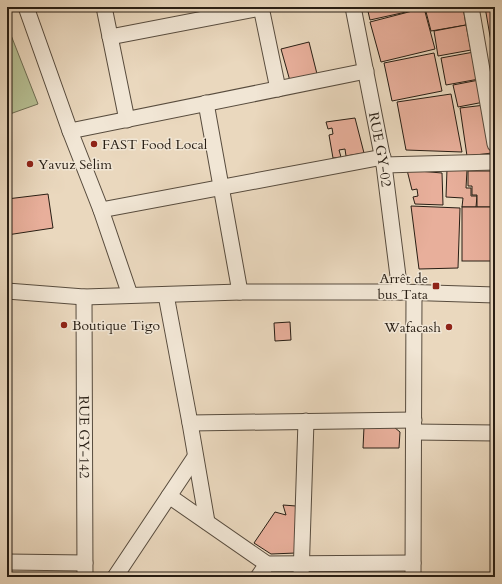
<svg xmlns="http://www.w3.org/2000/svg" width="502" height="584" font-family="Cardo,serif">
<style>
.green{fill:#b6bf93;stroke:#6f6e54}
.building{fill:#e8af9b;stroke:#281e14}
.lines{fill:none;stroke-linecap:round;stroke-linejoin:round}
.minor-casing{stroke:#584c3e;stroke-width:17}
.minor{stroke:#f1e6d5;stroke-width:15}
.poi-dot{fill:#8f2418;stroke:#f1e6d5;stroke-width:1.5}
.labels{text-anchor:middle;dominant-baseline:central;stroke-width:3;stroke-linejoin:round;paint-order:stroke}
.poi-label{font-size:14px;fill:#281e14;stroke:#f1e6d5;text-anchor:start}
.street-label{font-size:14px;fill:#281e14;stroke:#f1e6d5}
</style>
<rect width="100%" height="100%" fill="#ead8be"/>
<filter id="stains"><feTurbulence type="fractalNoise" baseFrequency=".005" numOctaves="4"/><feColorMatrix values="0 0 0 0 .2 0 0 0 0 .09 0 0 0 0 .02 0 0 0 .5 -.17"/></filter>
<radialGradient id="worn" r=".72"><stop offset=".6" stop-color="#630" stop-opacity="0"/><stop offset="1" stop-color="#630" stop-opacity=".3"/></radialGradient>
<polygon class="green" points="7,25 38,104 7,115"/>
<g class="building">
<polygon points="367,7 424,7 424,8 370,20"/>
<polygon points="429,7 463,7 466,25 431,31 425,8"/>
<polygon points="485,7 495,7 495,36 490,36"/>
<polygon points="424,8 435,49 381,62 370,22"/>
<polygon points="466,25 471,50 438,56 434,31"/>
<polygon points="490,36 495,36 495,62"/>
<polygon points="309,42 317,74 290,81 281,49"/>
<polygon points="474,52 479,79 446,85 441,58"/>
<polygon points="434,53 442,91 392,101 384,63"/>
<polygon points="479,80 484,102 458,107 453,85"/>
<polygon points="451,94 462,152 406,150 397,102"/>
<polygon points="485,105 492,153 467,156 460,108"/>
<polygon points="355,118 364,153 346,156 345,149 339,150 341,157 333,158 329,135 333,134 332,128 328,129 326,122"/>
<polygon points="447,169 467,170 466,188 471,188 471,196 477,196 476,207 462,207 463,198 446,197"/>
<polygon points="407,170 442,173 443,205 415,204 413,197 418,196 417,189 412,190"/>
<polygon points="468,171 495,171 495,207 477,207 477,195 472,195 472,186 468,186"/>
<polygon points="48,194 53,228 7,235 7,199"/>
<polygon points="411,206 460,208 458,268 419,269"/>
<rect x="462" y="207" width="33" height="54"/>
<polygon points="290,322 291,340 275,341 274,323"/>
<polygon points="364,427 394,427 400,432 399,448 363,448"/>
<polygon points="283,505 296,506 296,553 271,554 254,543 275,512 286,515"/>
<polygon points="271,573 293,574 293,577 268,577"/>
</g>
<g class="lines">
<defs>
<g id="minor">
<polyline points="26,7 70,131 101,210 130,295"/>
<polyline points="104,7 127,120"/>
<polyline points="261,7 278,89"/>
<path id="s1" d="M 353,7 L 384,165 L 400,292"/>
<polyline points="471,7 495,144"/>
<polyline points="110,37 261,8"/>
<polyline points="206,103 240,292"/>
<polyline points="70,131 366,71"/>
<polyline points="384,165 495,162"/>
<polyline points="101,210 383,157"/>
<polyline points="7,291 84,297 240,292 400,292 495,295"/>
<polyline points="166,295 190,423 207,522"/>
<path id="s2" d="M 84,297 L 85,577"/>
<polyline points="190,423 414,420"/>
<polyline points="414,432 495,433"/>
<polyline points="169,496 267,564 413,563"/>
<polyline points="7,562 85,563"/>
<polyline points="115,577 195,457"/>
<polyline points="258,577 267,564"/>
<polyline points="301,577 306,421"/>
<polyline points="413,577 414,293"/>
</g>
</defs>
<use href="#minor" class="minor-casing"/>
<use href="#minor" class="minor"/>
</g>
<g class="poi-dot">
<circle cx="94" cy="144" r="4"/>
<circle cx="30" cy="164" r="4"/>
<rect x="432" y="282" width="8" height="8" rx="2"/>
<circle cx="64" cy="325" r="4"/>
<circle cx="449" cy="327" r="4"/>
</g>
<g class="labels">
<g class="poi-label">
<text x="102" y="144">FAST Food Local</text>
<text x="38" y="164">Yavuz Selim</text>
<text x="428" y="278" text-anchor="end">Arrêt de<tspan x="428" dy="16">bus Tata</tspan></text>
<text x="72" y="325">Boutique Tigo</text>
<text x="441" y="327" text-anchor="end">Wafacash</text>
</g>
<g class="street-label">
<text stroke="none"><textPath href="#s1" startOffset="145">RUE GY-02</textPath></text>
<text stroke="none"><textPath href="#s2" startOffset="140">RUE GY-142</textPath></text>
</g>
</g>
<rect width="502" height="584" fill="none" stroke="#ead8be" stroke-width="24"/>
<rect x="8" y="8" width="486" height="568" fill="none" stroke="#281e14" stroke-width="2"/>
<rect x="12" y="12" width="478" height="560" fill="none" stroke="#281e14"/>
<rect width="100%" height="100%" filter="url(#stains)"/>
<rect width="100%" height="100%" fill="url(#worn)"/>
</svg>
